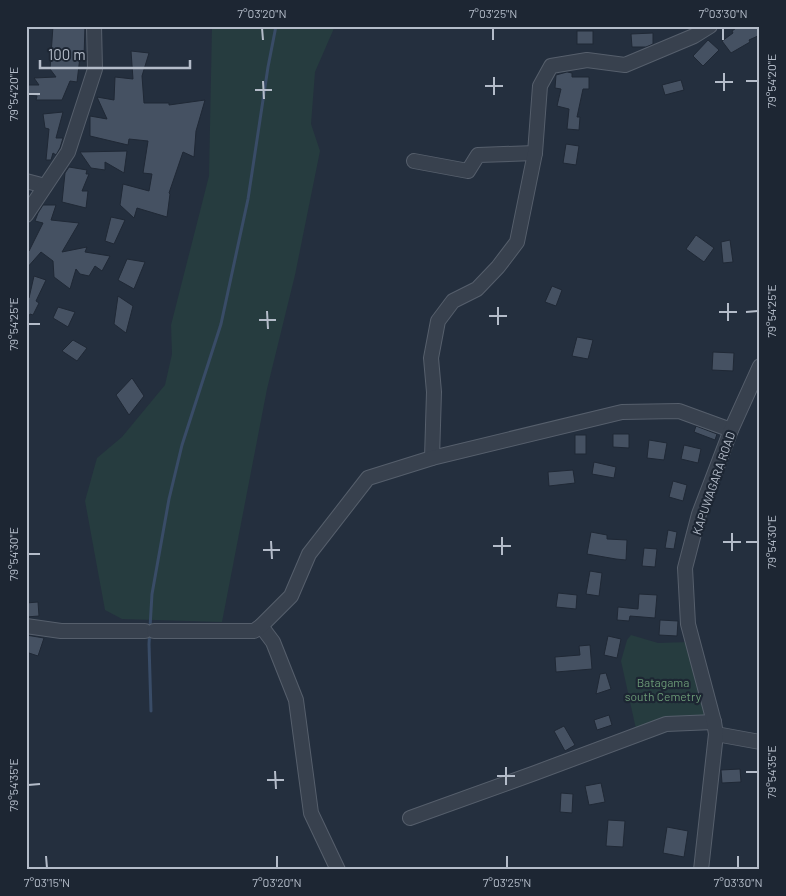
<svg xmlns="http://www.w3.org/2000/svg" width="786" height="896" font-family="Barlow,sans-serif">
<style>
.green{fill:#263c3f}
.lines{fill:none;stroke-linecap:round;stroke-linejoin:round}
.stream{stroke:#394c67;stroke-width:3}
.building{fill:#455162;stroke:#1f2835}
.minor-casing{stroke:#565f6c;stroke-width:16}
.minor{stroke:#38414e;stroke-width:14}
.ticks{fill:none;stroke:#b4bcc9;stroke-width:2}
.labels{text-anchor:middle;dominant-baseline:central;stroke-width:4.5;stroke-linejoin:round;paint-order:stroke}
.street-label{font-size:12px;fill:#b4bcc9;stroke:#1d2633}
.park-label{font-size:12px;fill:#6b9a76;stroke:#1d2633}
.neatline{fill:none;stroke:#b4bcc9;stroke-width:2}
.ticks-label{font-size:12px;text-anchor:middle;fill:#b4bcc9}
</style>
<rect width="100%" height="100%" fill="#242f3e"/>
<g class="green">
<polygon points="212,26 335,26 315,72 311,124 320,151 295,275 267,389 222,622 122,619 105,610 85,501 97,458 122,437 165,385 172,354 171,325 209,176"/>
<polygon points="631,635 658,643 689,642 707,721 636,729 621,661 627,640"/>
</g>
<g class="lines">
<polyline class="stream" points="151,711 149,644 152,594 169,499 182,445 221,324 248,199 268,67 276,26"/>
</g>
<g class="building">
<polygon points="53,26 85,26 84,57 80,57 77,82 70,81 62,100 36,100 37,96 26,95 26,85 39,85 34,78 56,77 50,69"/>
<polygon points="739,26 760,26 760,35 749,40 750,42 731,53 722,41 733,33 732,31"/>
<rect x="577" y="31" width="16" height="13"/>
<polygon points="653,33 653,44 646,47 632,47 631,34"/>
<polygon points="708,40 719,50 703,66 693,56"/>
<polygon points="131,51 149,53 142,76 144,103 169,103 169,105 205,100 196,131 194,157 183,152 169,193 170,194 167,217 137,208 134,218 120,205 123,184 149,191 152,174 143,173 148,141 129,139 128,145 90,136 90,116 107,119 97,97 114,100 115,77 133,79"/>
<polygon points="567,72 572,73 572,77 589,77 589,89 583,89 577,117 580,117 579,130 567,129 569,109 557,106 561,89 555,88 556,75"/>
<polygon points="681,80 684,90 665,95 662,85"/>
<polygon points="63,112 56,138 63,138 60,148 56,155 53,153 51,160 46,160 49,129 45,128 43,114"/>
<polygon points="566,144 579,146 576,165 563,163"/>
<polygon points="127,151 124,173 105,162 105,170 91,168 80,152"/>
<polygon points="69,167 87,170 86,174 89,174 82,191 88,191 86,208 62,202 65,173"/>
<polygon points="43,205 56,205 51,220 79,223 62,252 87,247 85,252 110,256 102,271 95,266 89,276 80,274 76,269 70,289 54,277 53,261 41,252 26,269 26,250 29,251 43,223 35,221 38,213"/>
<polygon points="111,217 125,220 114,244 105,241"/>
<polygon points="696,235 714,248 704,262 686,249"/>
<polygon points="730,240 733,262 723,263 721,242"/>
<polygon points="127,259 145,262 134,289 118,280"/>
<polygon points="34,276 46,280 36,301 39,303 33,315 30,314 28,318 26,317 26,296 29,298"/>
<polygon points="552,286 562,290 556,306 545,302"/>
<polygon points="118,296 133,306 126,333 114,324"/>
<polygon points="58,307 75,312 68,327 53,318"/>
<polygon points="577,337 593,340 588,359 572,356"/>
<polygon points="73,340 87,348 77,361 62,351"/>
<polygon points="713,352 734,353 733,371 712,370"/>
<polygon points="132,378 144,396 129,415 116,395"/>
<polygon points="696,426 717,434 715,440 694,432"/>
<polygon points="613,434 629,434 629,448 613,447"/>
<rect x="575" y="435" width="11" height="19"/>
<polygon points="649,440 667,443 664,460 647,458"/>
<polygon points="684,445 701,449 698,463 681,459"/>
<polygon points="594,462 616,467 614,478 592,474"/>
<polygon points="573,470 575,483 549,486 548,472"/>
<polygon points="673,481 687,485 683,501 669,497"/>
<polygon points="668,530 677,532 674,549 665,548"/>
<polygon points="591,532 607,535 607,539 627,540 626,560 616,559 587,554"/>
<polygon points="644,548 657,549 655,567 642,566"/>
<polygon points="590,571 602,573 599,596 586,594"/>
<polygon points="558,593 577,595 576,609 556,607"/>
<polygon points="639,594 657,595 655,618 630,616 629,621 617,620 618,607 638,609"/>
<polygon points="38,602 39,616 26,617 26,603"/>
<polygon points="660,620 678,621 677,636 659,635"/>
<polygon points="26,635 44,638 38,656 26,652"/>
<polygon points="608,636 621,639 617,658 604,655"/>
<polygon points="590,645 592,669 556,672 555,657 580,655 579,646"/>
<polygon points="606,673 611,689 596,694 600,674"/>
<polygon points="609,715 612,725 597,730 594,720"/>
<polygon points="564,726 575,745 565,751 554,731"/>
<polygon points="740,769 741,782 722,783 721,770"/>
<polygon points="601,783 605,802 589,805 585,786"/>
<polygon points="561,793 573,794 572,813 560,812"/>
<polygon points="608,820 625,821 623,847 606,846"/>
<polygon points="667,827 688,831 684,857 663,853"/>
</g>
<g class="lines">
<defs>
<g id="minor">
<polyline points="414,161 468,171 478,155 535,153"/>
<polyline points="26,181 45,186"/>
<polyline points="26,215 68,152 95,69 94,26"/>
<polyline points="432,458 434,392 431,358 438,321 453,301 477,289 498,267 517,242 535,153 540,86 551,66 587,60 625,65 694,36 710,26"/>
<polyline points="26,626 61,631 145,631"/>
<polyline points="261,626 273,642 296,700 311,813 338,870"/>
<polyline points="154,631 254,631 261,626 291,596 309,554 368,478 432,458 622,412 679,411 731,430"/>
<polyline points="716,734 760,742"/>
<polyline points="410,818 535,773 666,724 714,722"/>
<polyline points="701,870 716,734 714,722 688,624 685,568 699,514 731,430 760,366"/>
</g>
</defs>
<use href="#minor" class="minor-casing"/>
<use href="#minor" class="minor"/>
</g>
<path class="ticks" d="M 262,28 L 263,40M 493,28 L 493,40M 723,28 L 723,40M 724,73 L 724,91M 494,77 L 494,95M 263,81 L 264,99M 746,81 L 758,81M 715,82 L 733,82M 485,86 L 503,86M 255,90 L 272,90M 28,94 L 40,94M 728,303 L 728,321M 498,307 L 498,325M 267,311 L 268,329M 719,312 L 737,312M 746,312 L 758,311M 489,316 L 507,316M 259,320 L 276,320M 28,324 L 40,324M 732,533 L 732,551M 502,537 L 502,555M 271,541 L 272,559M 723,542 L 741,542M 746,542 L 758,542M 493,546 L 511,546M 263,550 L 280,550M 28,554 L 40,554M 506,767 L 506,785M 275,771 L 276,789M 746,772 L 758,772M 497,776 L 515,776M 267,780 L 284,780M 28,785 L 40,784M 46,856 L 47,868M 277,856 L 277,868M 507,856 L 507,868M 738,856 L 738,868"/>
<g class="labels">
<g class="street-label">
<text transform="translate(713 483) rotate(-71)">KAPUWAGARA ROAD</text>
</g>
<g class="park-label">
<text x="663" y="682">Batagama<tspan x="663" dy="14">south Cemetry</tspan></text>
</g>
</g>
<rect width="786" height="896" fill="none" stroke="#1d2633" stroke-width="55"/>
<path d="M40 60v8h150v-8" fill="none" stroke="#b4bcc9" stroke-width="2.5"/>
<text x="48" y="60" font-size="15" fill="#b4bcc9" stroke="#1d2633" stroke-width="4" paint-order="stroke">100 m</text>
<rect x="28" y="28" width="730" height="840" class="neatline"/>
<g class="ticks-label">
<text x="262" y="18">7°03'20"N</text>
<text x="493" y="18">7°03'25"N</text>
<text x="723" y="18">7°03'30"N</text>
<text transform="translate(772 81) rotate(-90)" y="4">79°54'20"E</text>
<text transform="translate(14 94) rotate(-90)" y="4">79°54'20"E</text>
<text transform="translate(772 311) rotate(-90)" y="4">79°54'25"E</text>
<text transform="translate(14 324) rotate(-90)" y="4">79°54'25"E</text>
<text transform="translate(772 542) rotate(-90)" y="4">79°54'30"E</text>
<text transform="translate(14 554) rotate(-90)" y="4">79°54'30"E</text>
<text transform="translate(772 772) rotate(-90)" y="4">79°54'35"E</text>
<text transform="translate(14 785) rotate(-90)" y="4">79°54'35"E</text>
<text x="47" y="887">7°03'15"N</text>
<text x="277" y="887">7°03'20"N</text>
<text x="507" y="887">7°03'25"N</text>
<text x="738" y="887">7°03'30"N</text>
</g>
</svg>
